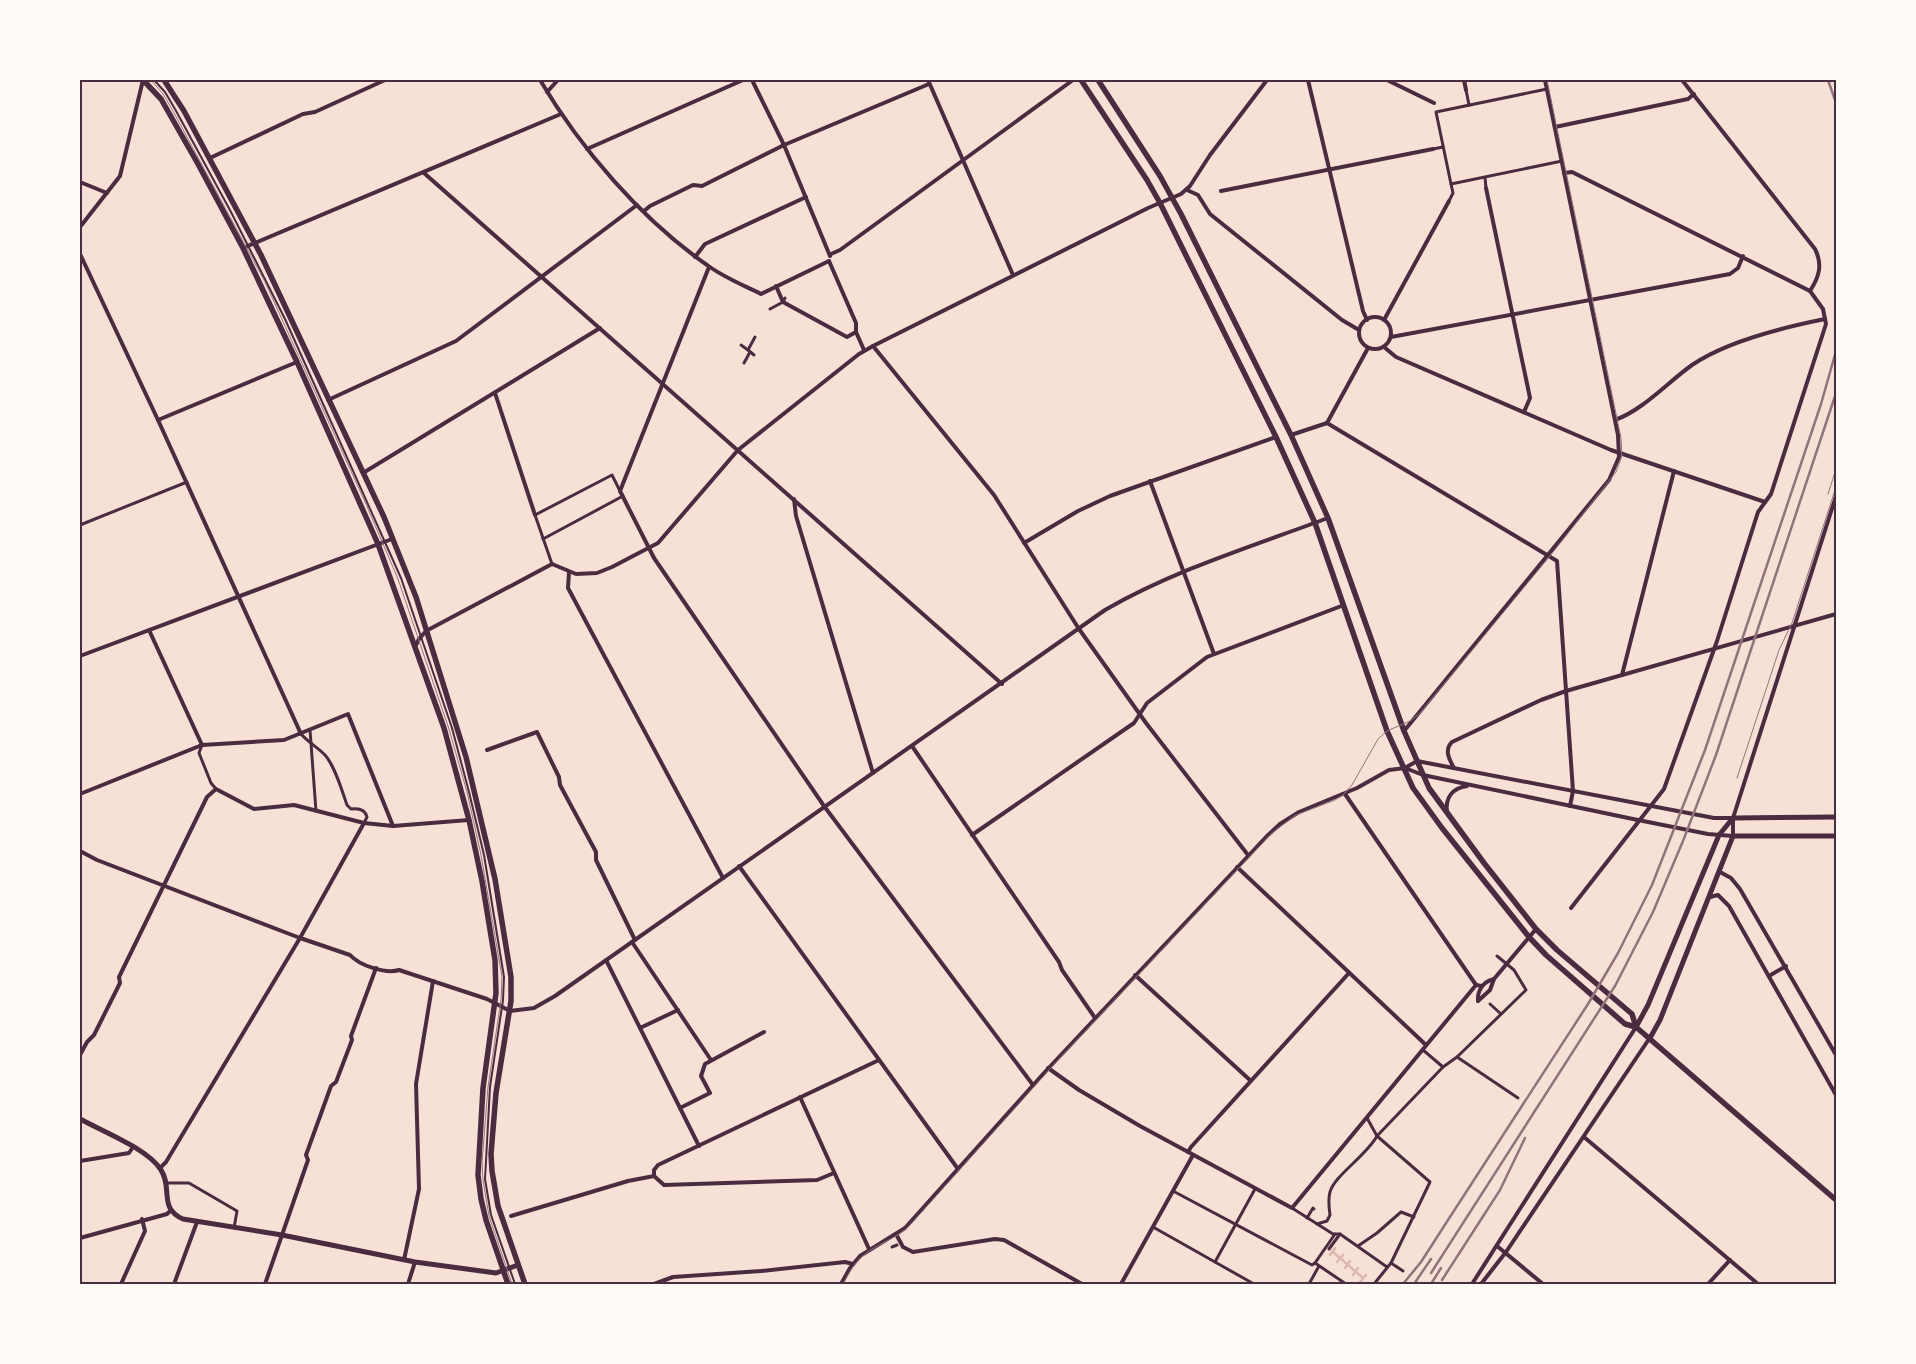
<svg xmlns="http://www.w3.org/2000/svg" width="1916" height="1364" font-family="'Exo 2',sans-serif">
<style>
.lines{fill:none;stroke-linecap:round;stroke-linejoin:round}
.stream{stroke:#dcb8b0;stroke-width:2.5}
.service{stroke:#4a2c40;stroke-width:2}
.pedestrian{stroke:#4a2c40;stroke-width:3}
.minor{stroke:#4a2c40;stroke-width:4}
.tertiary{stroke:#4a2c40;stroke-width:5}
.secondary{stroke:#4a2c40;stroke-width:5.5}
.tram{stroke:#8f747c;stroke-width:1}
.rail{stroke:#8f747c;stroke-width:2.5}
.neatline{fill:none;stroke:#4a2c40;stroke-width:2}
</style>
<rect width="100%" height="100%" fill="#f7e1d7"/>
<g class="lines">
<g class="stream">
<polyline points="1332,1251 1363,1278"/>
<polyline points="1330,1255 1335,1248"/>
<polyline points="1337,1262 1343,1255"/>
<polyline points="1345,1268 1350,1261"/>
<polyline points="1353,1275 1358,1268"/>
<polyline points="1360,1282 1366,1275"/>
</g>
<polyline class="service" points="154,80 165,92 175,109 231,212 285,319 401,578 452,728 469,792 484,855 504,977 503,1000 490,1087 485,1179 491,1215 515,1284"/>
<g class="pedestrian">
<polyline points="1547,89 1436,112 1451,184 1562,161"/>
<polyline points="1466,90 1469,105"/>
<polyline points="1433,149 1443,147"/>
<polyline points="1485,178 1486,188"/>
<polyline points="1449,201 1453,193 1451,184"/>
<polyline points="770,309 783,302 785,298"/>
<polyline points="741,345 748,350"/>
<polyline points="754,355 748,350 755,337"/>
<polyline points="744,363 750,352"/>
<polyline points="80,525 187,482"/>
<polyline points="543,539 623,496"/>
<polyline points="552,564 535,515 612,475 620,491"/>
<polyline points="310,730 316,811"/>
<path d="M 301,734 C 308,742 317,747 325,755 C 335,766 342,791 347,805 L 351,809 C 358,808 365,809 367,817 L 364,823"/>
<polyline points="202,745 199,753 211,783 216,789"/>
<polyline points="1490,1004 1501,1014"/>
<polyline points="1423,1050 1443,1067"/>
<polyline points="1457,1057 1518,1098"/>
<polyline points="1367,1118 1377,1136 1430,1182 1391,1263"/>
<polyline points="166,1183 189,1183 237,1211 234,1228"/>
<polyline points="1173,1191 1312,1265 1315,1263 1346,1284"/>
<polyline points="1292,1208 1333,1234 1340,1234 1387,1267"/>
<polyline points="1307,1218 1313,1208 1314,1209"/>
<path d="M 1317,1224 L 1327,1221 L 1330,1215 C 1329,1208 1328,1199 1330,1192 C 1334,1176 1367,1155 1377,1136 L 1443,1067 L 1457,1057 L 1526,990 L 1514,970 L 1497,956"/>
<polyline points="1153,1227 1215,1262 1255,1189"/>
<polyline points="1358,1246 1377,1233 1401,1212 1414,1217"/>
<polyline points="892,1247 897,1245"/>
<polyline points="1329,1249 1340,1234"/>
<polyline points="1215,1262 1254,1284"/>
<polyline points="1315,1263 1335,1234"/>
<polyline points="1309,1284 1319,1266"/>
<polyline points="1374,1284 1391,1263 1403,1271"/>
</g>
<g class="minor">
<path d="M 540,80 C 581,149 641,219 707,265 C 723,277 743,285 761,294 L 829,261"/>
<polyline points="752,80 784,145 830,256"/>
<polyline points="928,80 1013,275"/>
<polyline points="1308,80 1363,311 1367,320"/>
<polyline points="1387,80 1434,103"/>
<polyline points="1464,80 1466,90"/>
<path d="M 1682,80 L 1815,249 C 1823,265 1819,277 1810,291"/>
<polyline points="547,92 558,80"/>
<polyline points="1555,127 1688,99 1694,94"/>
<polyline points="587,149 743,80"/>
<polyline points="210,158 303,114 315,112 385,80"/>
<polyline points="424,173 1002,684"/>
<polyline points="1564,173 1572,172 1810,291 1823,309 1826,324 1771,494 1758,512 1717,641 1664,789 1571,908"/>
<polyline points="80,182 107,193"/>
<polyline points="1486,188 1530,398 1524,412"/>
<polyline points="1187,190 1198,195 1210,214 1342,320 1359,330"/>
<polyline points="1221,191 1433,149"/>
<polyline points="644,211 650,206 693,185 702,186 784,145 929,84"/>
<polyline points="80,227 120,176 143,80"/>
<polyline points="243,248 561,114"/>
<polyline points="80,254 158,420 301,734"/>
<polyline points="831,254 840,250 1073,80"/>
<polyline points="695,257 705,244 806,197"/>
<polyline points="829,261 856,323 856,332 864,350"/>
<polyline points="709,267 620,491 654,558 824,806 1033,1085"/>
<polyline points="776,286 783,302 847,337 856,332"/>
<circle cx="1375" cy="333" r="16"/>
<polyline points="1384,320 1449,201"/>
<polyline points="1391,337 1730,274 1738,268 1743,256"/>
<polyline points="873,346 994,495 1079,629 1146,723 1248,855"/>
<polyline points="1384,347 1396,357 1611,450 1765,502"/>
<polyline points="495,393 535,515"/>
<polyline points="328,400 456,341 637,205"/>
<polyline points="158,420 297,362"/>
<path d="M 1615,420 C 1643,410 1668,382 1692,365 C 1727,341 1785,327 1825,319"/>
<polyline points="1327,423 1557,561 1573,791 1570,806"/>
<polyline points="1291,435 1327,423 1368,348"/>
<polyline points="363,473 600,328"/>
<polyline points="1150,481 1214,654"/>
<polyline points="794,499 796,516 873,773"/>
<polyline points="1024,543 1078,511 1110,496 1276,437"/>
<polyline points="569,572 568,588 723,878"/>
<polyline points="149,630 202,745"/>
<polyline points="415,647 419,639 426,631 552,564 576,574 597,573 612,567 658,543 738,450 859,354 873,346 1148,208 1181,194 1190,186 1210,155 1267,80"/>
<polyline points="80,656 392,539"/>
<polyline points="1622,675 1674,471"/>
<polyline points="1404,731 1609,480 1619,457 1618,435 1545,80"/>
<polyline points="912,746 1059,962 1062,970 1095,1018"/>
<polyline points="487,750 537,732 559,777 560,785 596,852 596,860 635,940"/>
<polyline points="1405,768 1423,775 1633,819 1708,834 1733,836 1733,818 1836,496"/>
<path d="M 1454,768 C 1449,759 1444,750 1452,742 L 1541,700 L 1566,691 L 1836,614"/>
<polyline points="80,794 202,745 284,740 348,714 393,826 364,823 294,805 254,809 216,789 207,797 119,977 120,983 94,1035 87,1042 80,1055"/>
<polyline points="1345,794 1476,985"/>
<path d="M 1447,812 C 1445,797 1453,788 1467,786"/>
<polyline points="393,826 469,820"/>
<polyline points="972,835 1134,723 1147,703 1207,657 1344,605"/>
<path d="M 80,851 L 97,860 L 300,938 L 350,955 C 360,966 386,974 399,970 L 487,999 L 510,1011 L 534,1008 L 555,996 L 1105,610 C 1174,570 1253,546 1328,518"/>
<polyline points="739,866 958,1169"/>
<polyline points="1237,867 1426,1045"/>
<polyline points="1720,872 1731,878 1740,889 1836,1055"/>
<polyline points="1710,897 1718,895 1729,906 1836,1095"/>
<polyline points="632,942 711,1060"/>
<polyline points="606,960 699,1146"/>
<polyline points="1135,975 1251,1081"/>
<polyline points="1769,976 1786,966"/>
<polyline points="1478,1001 1490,990 1494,979 1536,929"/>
<path d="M 1478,1001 C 1477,990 1484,981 1494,979"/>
<polyline points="640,1028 678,1010"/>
<polyline points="1048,1068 1079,1090 1140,1126 1292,1208 1476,985 1482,986"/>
<polyline points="800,1097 869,1249"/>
<polyline points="680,1108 710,1093 701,1076 705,1064 764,1032"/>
<polyline points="1584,1137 1758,1284"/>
<polyline points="1188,1152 1191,1147 1349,973"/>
<polyline points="80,1161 129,1153 133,1147"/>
<polyline points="160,1168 166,1162 300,938 364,823"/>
<polyline points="654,1176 654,1170 658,1165 879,1060"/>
<polyline points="654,1176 664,1185 817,1180 834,1173"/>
<polyline points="511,1216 628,1181 654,1176"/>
<polyline points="896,1234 903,1247 913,1252 995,1239 1004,1240 1082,1284"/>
<polyline points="80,1238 167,1214 171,1210"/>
<polyline points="1497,1246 1543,1284"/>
<polyline points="404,1260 419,1189 416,1084 433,981"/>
<polyline points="121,1284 145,1231 142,1219"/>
<polyline points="174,1284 197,1222"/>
<polyline points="265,1284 308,1160 306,1155 331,1086 336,1082 352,1040 351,1036 376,968"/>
<polyline points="408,1284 415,1262"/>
<polyline points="654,1284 673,1277 761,1271 845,1262 853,1264"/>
<polyline points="841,1284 850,1268 860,1256 905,1228 1044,1073 1267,836 1280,824 1299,812 1357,788 1389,770 1405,768 1417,761 1714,818 1733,818"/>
<polyline points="1121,1284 1193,1155"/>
<polyline points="1472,1284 1636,1027"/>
<polyline points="1481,1284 1506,1252 1649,1039"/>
<polyline points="1708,1284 1730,1260"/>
</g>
<g class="tertiary">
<polyline points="1636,1027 1648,1005 1719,835 1733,818 1836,817"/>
<polyline points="1650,1038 1660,1020 1733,836 1836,836"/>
<path d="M 80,1119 C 102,1131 148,1149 161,1170 C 173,1188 158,1208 183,1219 L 282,1235 L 415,1262 L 496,1273 L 518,1265"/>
</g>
<g class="secondary">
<polyline points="143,80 161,99 198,164 243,248 297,362 378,544 444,728 469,820 482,881 495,960 496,993 483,1088 478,1175 481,1199 486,1220 508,1284"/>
<polyline points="164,80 184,111 261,255 384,517 416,597 466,757 495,879 511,977 511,1001 496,1093 491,1154 492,1171 498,1206 525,1284"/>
<polyline points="1081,80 1147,180 1160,203 1276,437 1315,523 1387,731 1413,788 1442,828 1529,937 1546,955 1625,1024 1636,1027"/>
<polyline points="1098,80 1160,176 1181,214 1291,435 1328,518 1404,731 1429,788 1484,863 1536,929 1557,950 1632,1014 1636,1027 1836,1200"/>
</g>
<g class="tram">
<polyline points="151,80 163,94 173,111 265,282 366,504 398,579 449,729 467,792 481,855 502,977 501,1000 488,1087 482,1163 483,1180 489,1216 512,1284"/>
<polyline points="1828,494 1836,469"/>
<polyline points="1737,778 1779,650 1792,623 1836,487"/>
<path d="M 843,1284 C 849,1273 854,1263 864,1255 C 878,1243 897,1239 910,1225 L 1059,1059 L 1272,833 L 1296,815 L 1335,800 L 1343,795 L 1352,785 L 1378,739 L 1387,731 L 1410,721 L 1420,713 L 1550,556 L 1616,472 L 1622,456 L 1621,438 L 1547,80"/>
</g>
<g class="rail">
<polyline points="1828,80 1836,103"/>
<polyline points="1431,1273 1615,986 1653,912 1683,841 1716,755 1836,393"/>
<polyline points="1442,1280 1500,1190 1525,1138"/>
<polyline points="1403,1284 1421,1262 1448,1220 1588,1004 1618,953 1652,885 1705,750 1821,404 1836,351"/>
<polyline points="1414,1284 1431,1259"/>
<polyline points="1431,1284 1441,1268"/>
</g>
</g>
<rect width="1916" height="1364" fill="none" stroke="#fffaf5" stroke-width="162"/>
<rect x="81" y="81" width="1754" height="1202" class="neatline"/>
</svg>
